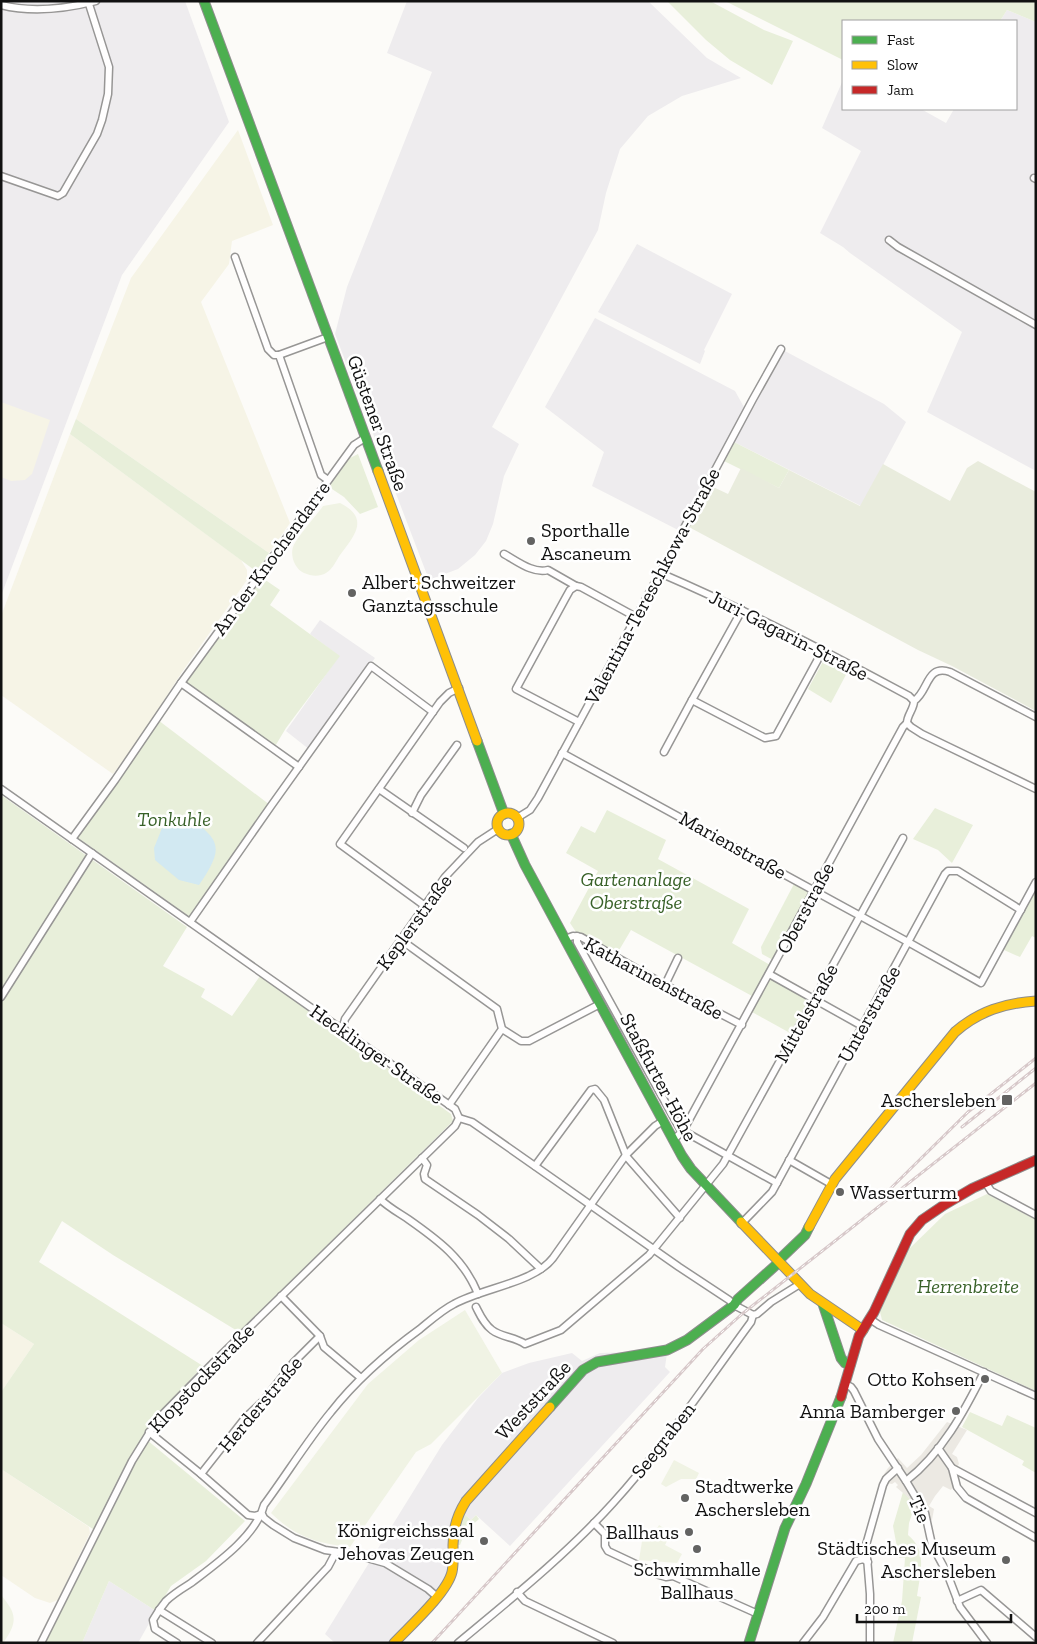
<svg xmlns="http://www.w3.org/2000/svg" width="1037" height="1644" font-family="'Zilla Slab',serif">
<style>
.industrial{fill:#eeecee}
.farmland{fill:#f6f4e6}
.green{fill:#e8efda}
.cemetery{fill:#e9ecdd}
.pitch{fill:#f0f3e4}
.plaza{fill:#ece9e3}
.water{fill:#d2e9f2}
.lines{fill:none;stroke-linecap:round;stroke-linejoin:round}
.street-casing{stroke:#979695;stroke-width:9}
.fast-casing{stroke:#8d8d8c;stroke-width:11}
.slow-casing{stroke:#8d8d8c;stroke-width:11}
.jam-casing{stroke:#8d8d8c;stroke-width:11}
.street{stroke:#fffefe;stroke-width:6}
.fast{stroke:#4caf50;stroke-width:9}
.slow{stroke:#ffc107;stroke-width:9}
.jam{stroke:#c62828;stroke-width:9}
.rail-casing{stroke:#d7c8c9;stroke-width:3}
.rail{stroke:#fff;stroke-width:1;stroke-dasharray:4;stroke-linecap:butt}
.poi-dot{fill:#636362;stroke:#fff;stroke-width:2}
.labels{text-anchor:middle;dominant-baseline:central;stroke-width:5;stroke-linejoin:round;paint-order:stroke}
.street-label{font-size:20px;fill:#111;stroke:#fff}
.poi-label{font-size:20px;fill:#111;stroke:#fff;text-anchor:end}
.park-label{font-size:20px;font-style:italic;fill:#386128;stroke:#fff}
</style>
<rect width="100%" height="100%" fill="#fcfbf8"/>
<g class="industrial">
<polygon points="1,1 185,1 229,122 122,275 1,596"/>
<polygon points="407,1 648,1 707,58 741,78 682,96 648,116 620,149 606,193 598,230 492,427 519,444 504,476 493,524 486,541 475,555 458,569 429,580 335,334 347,287 432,72 387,53"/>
<polygon points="1007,10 1036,22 1036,471 927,412 962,332 850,253 843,247 820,233 861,151 822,128 843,80 843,109 921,109 946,123 954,109 1016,109 1016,21 1000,21"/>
<polygon points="637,244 732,294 704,350 705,351 700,364 598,312"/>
<polygon points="595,318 735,391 745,409 682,532 592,486 604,452 545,407"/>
<polygon points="783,350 884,404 906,422 861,506 734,442"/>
<polygon points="320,620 375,658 369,666 310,750 286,731 339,656 310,634"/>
<polygon points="668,1347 665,1367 670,1372 510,1546 476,1515 471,1520 463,1513 448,1576 434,1594 390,1643 335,1643 325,1634 442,1445 478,1398 502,1373 529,1363 572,1353 582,1361 600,1353 632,1352"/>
<polygon points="109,1581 156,1611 138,1643 82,1643"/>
</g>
<g class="farmland">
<polygon points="238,130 273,225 232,241 229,264 201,302 290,523 269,553 76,419 131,278"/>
<polygon points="1,402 50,420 32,474 25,480 11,481 1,477"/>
<polygon points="70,434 241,560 247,570 247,580 182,672 140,738 113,774 1,695 1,616"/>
<polygon points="1,1323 34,1344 1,1392"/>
<polygon points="1,1469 89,1527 90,1533 58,1600 50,1603 35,1598 1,1575"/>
</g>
<g class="green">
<polygon points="667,1 710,1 764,30 793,41 772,85 730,60 706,40"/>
<polygon points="725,1 1036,1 1036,22 1007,10 1000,21 843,21 843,60"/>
<polygon points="76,419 269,553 257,572 70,434"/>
<polygon points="734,442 789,470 779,488 724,461"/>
<polygon points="358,454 378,507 360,514 344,497 329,487 348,459"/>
<polygon points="261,577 280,590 270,605 340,656 286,728 274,748 183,683"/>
<polygon points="826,656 849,669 831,703 808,689"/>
<polygon points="158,720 270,805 190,917 77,837"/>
<polygon points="1,795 187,927 163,966 205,989 201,997 232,1016 260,976 451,1114 453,1121 239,1332 113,1255 62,1221 39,1262 203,1366 161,1411 144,1435 147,1440 245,1521 206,1561 171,1586 156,1611 109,1581 82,1643 45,1643 99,1533 1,1469 1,1392 34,1344 1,1323"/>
<polygon points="935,808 973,825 952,863 938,850 913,839"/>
<polygon points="607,810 666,840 658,859 749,909 732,943 770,965 752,996 631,930 618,952 576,932 570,923 598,871 566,853 581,826 595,833"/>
<polygon points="795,882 811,890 773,960 762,954 761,947"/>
<polygon points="1036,888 1036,938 1032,936 1020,957 1004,950"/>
<polygon points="770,979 810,998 790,1033 752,1012"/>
<polygon points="987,1194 1036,1220 1036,1391 882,1320 880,1312 908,1250 945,1214"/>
<polygon points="970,1412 1002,1426 1007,1415 1036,1428 1036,1473 1022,1465 1024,1461 962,1427"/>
<path d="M 903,1492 L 909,1498 L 914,1508 L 909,1523 L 908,1535 C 928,1551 920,1574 917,1596 L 921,1597 L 912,1643 L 893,1643 L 902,1601 L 905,1558 L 899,1558 L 893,1526 Z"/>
<polygon points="463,1513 471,1520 476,1515 479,1519 460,1536 462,1540 460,1545 457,1545 458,1527"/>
</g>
<polygon class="cemetery" points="978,461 1036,492 1036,711 952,666 918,650 687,526 709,485 728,494 741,468 779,488 789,470 860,506 883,464 950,501 967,468"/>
<g class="pitch">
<path d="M 340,503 C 370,518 355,535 340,555 C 336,561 332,570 326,573 C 319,577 311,576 304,573 C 295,569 290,556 293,547 C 297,537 316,516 323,506 Z"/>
<path d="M 465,1310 L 502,1373 L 431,1444 L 416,1452 L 350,1547 C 316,1543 296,1537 271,1513 L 368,1384 L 419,1340 Z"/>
<polygon points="674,1460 699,1473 696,1479 681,1479 666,1487 661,1484"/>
<polygon points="659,1525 671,1533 665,1545 682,1554 677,1563 639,1560 643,1535 653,1536"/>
<path d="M 1,1595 C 17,1614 18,1622 3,1643 L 1,1643 Z"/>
</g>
<polygon class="plaza" points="947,1422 967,1430 952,1454 957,1457 959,1464 957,1467 963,1471 951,1490 943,1486 935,1496 929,1506 934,1509 932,1520 925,1524 917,1525 917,1522 920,1523 920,1519 917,1519 917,1515 909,1498 896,1487 898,1485 895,1482 892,1484 887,1483 882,1477 888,1468 898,1458 907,1468 921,1455"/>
<path class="water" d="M 186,815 C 222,841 224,848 199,885 L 179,880 L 155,860 L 154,848 L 164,823 L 169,818 Z"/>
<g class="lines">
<defs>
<g id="street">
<path d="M 1,5 C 33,13 65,9 96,1"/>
<polyline points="1,176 58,196 63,193 97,134 102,120 108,94 109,67 88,1"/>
<polyline points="1034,178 1036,179"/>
<polyline points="889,240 898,247 1036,325"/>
<polyline points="235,257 268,349 274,355 279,355 321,475 328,480"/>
<polyline points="279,355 328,337"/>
<path d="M 504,554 C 517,561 533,574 548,570 L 576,586"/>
<path d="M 660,573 C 746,610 828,652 909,696 L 914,701"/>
<polyline points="742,610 692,700 765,738 776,736 823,650"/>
<polyline points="181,683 299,767"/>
<polyline points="579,722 516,689 565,599 570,590 576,586 581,587 636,617"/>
<polyline points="907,723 911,727 922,734 1036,789"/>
<polyline points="664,752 692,700"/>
<polyline points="562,753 908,942 981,983 1036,882"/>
<polyline points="1,789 337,1026 343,1027 348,1034 455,1109 459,1118"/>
<polyline points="379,789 464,848"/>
<polyline points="412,813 421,795 457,745"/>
<polyline points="517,818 530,810 538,798 660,573 753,399 781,349"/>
<polyline points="72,839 115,780 181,683 354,445 365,438"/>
<polyline points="425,906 340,844 440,702 449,693 459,688"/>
<polyline points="190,922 271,806 371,666 433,712"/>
<polyline points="577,936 577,942 680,1129 777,1183"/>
<polyline points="565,939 573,936 581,937 665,985 742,1025"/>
<polyline points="401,940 497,1009 502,1029 449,1105"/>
<polyline points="769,974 862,1026"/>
<polyline points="665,985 678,958"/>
<polyline points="1,997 92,853"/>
<polyline points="343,1027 345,1019 445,877 478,842 498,829"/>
<polyline points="502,1029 521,1041 529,1041 600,1004"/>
<polyline points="459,1118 472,1122 679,1267 729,1300 734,1305 753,1315"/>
<path d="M 673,1140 L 683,1131 L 903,727 L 907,723 C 907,715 914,709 914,701 C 929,691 926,664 950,672 L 1036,717"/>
<polyline points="626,1156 680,1218"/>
<polyline points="422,1158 427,1165 424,1174 425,1179 478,1215 509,1239 541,1269"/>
<polyline points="789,1160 831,1184"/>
<polyline points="535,1166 591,1090 595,1089 604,1100 626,1155"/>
<polyline points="985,1182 991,1191 1036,1215"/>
<path d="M 380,1199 C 388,1207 399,1213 408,1219 C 438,1240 464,1259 478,1294"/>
<polyline points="741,1224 772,1192 945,874 948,871 958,871 1021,910"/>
<polyline points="281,1296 320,1336 324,1347 361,1378"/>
<path d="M 476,1307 C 480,1315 484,1324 492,1330 C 501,1337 515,1337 525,1344 L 561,1330 L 649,1255 L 723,1164 L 903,838"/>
<polyline points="753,1315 757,1314 771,1302 800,1284"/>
<polyline points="870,1319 879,1325 1036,1396"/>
<polyline points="845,1384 851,1387 854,1391 878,1439 906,1481 925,1513 932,1545 947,1573 960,1607 987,1643"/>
<polyline points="149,1432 201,1474 248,1515 255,1516 262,1514 264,1518 273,1525 294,1538 325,1550 353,1554 385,1563 428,1589 436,1596"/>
<polyline points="938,1448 952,1468 1036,1513"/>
<polyline points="952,1468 957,1487 966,1498 1036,1538"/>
<polyline points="201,1474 245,1418 264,1400 293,1363 320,1336"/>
<path d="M 906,1481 C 942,1453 964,1412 984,1372"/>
<polyline points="594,1523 605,1534 605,1546 608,1551 659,1575 666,1577 673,1576 758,1614"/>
<polyline points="517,1592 525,1601 613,1643"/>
<polyline points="957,1601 981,1590 1036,1637"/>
<polyline points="159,1610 212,1643"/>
<polyline points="41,1643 132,1461 158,1419 215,1361 455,1126 459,1118"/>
<path d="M 177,1643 L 155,1629 L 153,1620 C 157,1613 161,1607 166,1601 C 173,1594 183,1588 191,1583 C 216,1564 256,1536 264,1505 C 287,1474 307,1441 331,1412 C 357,1379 387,1353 420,1329 C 431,1320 442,1310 454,1304 C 482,1288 534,1283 553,1258 L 626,1155 L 655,1126 L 663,1121"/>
<polyline points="257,1643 328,1567 336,1552"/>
<path d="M 458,1643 C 511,1599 566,1555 613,1503 C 664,1447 706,1383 751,1322 L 753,1315"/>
<polyline points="803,1643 823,1617 856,1561 863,1559 868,1562"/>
<polyline points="870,1643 870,1594 866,1545 883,1485 886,1479 898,1468"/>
</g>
<g id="fast">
<polyline points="204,1 378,471"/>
<polyline points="477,741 504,814"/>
<polyline points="511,834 525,865 682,1156 691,1169 741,1222"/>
<polyline points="823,1304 841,1358 845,1363 850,1365"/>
<polyline points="550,1407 583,1370 597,1362 667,1350 687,1340 734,1305 738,1299 776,1265 781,1258 805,1235 809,1227"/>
<polyline points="749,1643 785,1528 806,1484 841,1397"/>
</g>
<g id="slow">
<polyline points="378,471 477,741"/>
<circle cx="508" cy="824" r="11"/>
<polyline points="741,1222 810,1294 863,1330"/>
<path d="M 809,1227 L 835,1179 L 955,1032 C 979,1011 1005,1003 1036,1001"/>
<path d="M 394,1643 C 410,1626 447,1593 452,1572 C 454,1563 453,1554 453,1545 C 453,1528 457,1515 466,1501 L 550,1407"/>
</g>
<polyline id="jam" points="841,1397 859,1336 874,1312 910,1234 922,1220 944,1205 973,1188 1036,1160"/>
</defs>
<use href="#street" class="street-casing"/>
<use href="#fast" class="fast-casing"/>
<use href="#slow" class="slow-casing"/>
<use href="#jam" class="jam-casing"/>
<use href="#street" class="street"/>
<use href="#fast" class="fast"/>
<use href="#slow" class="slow"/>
<use href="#jam" class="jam"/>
<defs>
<g id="rail">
<polyline points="962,1127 1036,1068"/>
<polyline points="886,1193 968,1112 1036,1058"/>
<polyline points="432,1643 703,1349 742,1314 1036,1083"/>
</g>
</defs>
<use href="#rail" class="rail-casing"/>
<use href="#rail" class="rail"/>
</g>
<g class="poi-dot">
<circle cx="531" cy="541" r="5"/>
<circle cx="352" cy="593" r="5"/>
<rect x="1001" y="1094" width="12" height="12" rx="2.5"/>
<circle cx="840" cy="1192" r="5"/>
<circle cx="985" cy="1379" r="5"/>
<circle cx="956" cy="1411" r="5"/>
<circle cx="685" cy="1498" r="5"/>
<circle cx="689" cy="1532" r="5"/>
<circle cx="484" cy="1541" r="5"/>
<circle cx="697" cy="1549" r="5"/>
<circle cx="1006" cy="1560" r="5"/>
</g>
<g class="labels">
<g class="street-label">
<text transform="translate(378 423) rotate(70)">Güstener Straße</text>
<text transform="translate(271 558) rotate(-54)">An der Knochendarre</text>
<text transform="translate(652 586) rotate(-62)">Valentina-Tereschkowa-Straße</text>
<text transform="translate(789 635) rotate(27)">Juri-Gagarin-Straße</text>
<text transform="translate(733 845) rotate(29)">Marienstraße</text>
<text transform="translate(805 908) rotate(-62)">Oberstraße</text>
<text transform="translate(414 922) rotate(-54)">Keplerstraße</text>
<text transform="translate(654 978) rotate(28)">Katharinenstraße</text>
<text transform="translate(806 1013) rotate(-61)">Mittelstraße</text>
<text transform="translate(869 1014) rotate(-61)">Unterstraße</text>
<text transform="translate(377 1054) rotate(35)">Hecklinger Straße</text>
<text transform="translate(659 1077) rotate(62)">Staßfurter Höhe</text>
<text transform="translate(201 1378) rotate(-46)">Klopstockstraße</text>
<text transform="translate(533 1400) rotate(-47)">Weststraße</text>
<text transform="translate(260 1404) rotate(-50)">Herderstraße</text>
<text transform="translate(663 1440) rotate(-52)">Seegraben</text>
<text transform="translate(920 1509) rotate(66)">Tie</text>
</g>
<g class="poi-label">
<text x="541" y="530" text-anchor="start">Sporthalle<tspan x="541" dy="23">Ascaneum</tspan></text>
<text x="362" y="582" text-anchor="start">Albert Schweitzer<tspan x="362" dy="23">Ganztagsschule</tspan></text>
<text x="996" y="1100">Aschersleben</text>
<text x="850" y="1192" text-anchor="start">Wasserturm</text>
<text x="975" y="1379">Otto Kohsen</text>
<text x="946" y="1411">Anna Bamberger</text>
<text x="695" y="1486" text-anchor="start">Stadtwerke<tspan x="695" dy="23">Aschersleben</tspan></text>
<text x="474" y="1530">Königreichssaal<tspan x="474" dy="23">Jehovas Zeugen</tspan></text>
<text x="679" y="1532">Ballhaus</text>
<text x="996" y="1548">Städtisches Museum<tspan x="996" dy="23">Aschersleben</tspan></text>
<text x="697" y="1569" text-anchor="middle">Schwimmhalle<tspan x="697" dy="23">Ballhaus</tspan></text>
</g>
<g class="park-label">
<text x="174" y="819">Tonkuhle</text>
<text x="636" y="879">Gartenanlage<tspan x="636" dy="23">Oberstraße</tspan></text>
<text x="968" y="1286">Herrenbreite</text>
</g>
</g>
<rect width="1037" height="1644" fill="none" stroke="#111111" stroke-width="5"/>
<rect x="842" y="20" width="175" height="90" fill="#ffffff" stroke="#a0a0a0"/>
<rect x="852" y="36" width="25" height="8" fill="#4caf50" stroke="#a0a0a0"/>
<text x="887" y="45" font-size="15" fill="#111111">Fast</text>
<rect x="852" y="61" width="25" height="8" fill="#ffc107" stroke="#a0a0a0"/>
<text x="887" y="70" font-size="15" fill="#111111">Slow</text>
<rect x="852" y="86" width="25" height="8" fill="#c62828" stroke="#a0a0a0"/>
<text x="887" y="95" font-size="15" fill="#111111">Jam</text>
<path d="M857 1614v8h154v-8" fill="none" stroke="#111111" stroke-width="2.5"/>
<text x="864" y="1614" font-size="15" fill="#111111" stroke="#ffffff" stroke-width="4" paint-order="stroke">200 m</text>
</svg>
